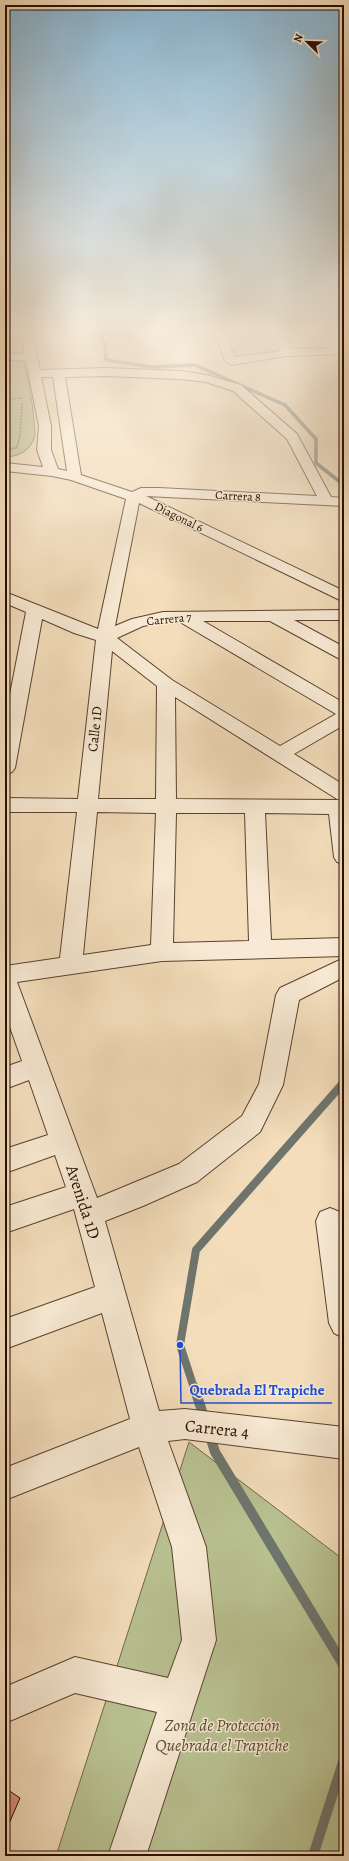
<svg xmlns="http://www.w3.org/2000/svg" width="349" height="1861" font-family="Alegreya,serif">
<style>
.green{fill:#b9c191;stroke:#706748}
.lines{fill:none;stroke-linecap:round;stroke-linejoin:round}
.stream-far2{stroke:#6e756d;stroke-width:3.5}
.stream-far1{stroke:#6e756d;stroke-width:8}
.stream{stroke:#6e756d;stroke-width:10}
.building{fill:#d99180;stroke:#280d00}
.minor-casing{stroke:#5b412f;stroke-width:2}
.path{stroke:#280d00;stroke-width:1.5;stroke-dasharray:0.5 1;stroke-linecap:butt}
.minor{fill:#f7e9d3;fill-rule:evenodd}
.labels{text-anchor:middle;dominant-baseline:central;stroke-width:3;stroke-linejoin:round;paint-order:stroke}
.far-street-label{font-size:12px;fill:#280d00;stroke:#f7e9d3}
.street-label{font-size:14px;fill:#280d00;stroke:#f7e9d3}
.near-street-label{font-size:17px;fill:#280d00;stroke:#f7e9d3}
.near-park-label{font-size:17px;font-style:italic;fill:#5b4c33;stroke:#f7e9d3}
.leader{fill:none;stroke:#1d4ed8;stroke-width:1.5}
.callout-dot{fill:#1d4ed8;stroke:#f7e9d3;stroke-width:1.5}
.callout-label{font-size:15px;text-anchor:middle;font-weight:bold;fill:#1d4ed8;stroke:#f7e9d3;stroke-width:3;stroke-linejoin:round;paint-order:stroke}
</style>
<rect width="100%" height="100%" fill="#f3ddbb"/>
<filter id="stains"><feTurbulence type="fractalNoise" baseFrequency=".005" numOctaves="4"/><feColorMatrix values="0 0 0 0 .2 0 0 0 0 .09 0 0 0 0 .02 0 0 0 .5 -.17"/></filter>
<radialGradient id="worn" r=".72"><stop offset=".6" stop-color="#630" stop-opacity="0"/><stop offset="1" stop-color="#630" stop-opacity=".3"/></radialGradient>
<g class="green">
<path d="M 5,356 L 23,358 C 28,378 32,398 34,420 C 34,424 35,430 35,435 C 32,450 18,457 5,457 Z"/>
<polygon points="189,1442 344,1560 344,1856 56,1856"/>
</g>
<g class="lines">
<polyline class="stream-far2" points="99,331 105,345 106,360 151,367 195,365 285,405 316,439 316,463 344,485"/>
<polyline class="stream-far1" points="194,1388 180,1345 196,1250 344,1082"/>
<g class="stream">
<polyline points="194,1387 204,1417"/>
<polyline points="210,1436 215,1452 344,1666"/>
<polyline points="313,1856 344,1759"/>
</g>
</g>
<polygon class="building" points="5,1788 20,1798 5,1833"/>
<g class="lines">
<defs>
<g id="minor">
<path d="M 20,331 L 111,331 L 106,334 L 33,339 L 40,370 L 106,368 L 180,371 L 207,375 L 241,385 L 297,434 L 331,497 L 344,498 L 344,506 L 146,496 L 344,591 L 344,602 L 139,503 L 115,626 L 132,619 L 163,612 L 344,610 L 344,620 L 294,620 L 344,647 L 344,659 L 338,658 L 270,621 L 203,621 L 344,703 L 344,725 L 294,754 L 344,785 L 344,864 L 337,862 L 334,857 L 329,814 L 265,813 L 271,940 L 344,938 L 344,956 L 162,961 L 17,982 L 97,1198 L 179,1164 L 242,1116 L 259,1084 L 276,995 L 280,988 L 344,958 L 344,977 L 299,1000 L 283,1085 L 260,1132 L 197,1182 L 143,1206 L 105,1221 L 159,1411 L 185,1409 L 344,1427 L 344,1459 L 185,1439 L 168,1441 L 206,1547 L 216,1640 L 146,1856 L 108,1856 L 157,1712 L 75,1693 L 5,1723 L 5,1687 L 75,1657 L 168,1678 L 182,1640 L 172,1547 L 139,1447 L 5,1500 L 5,1468 L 130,1419 L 102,1313 L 5,1349 L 5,1319 L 95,1287 L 74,1209 L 5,1233 L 5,1207 L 66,1187 L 55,1155 L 5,1173 L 5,1149 L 48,1135 L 29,1080 L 5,1089 L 5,1067 L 22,1061 L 5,1013 L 5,966 L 60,958 L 77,812 L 5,812 L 5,798 L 78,799 L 96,640 L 74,633 L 42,619 L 15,768 L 12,772 L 5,774 L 5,720 L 26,612 L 5,603 L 5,592 L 98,629 L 126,499 L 71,480 L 52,476 L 5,471 L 5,463 L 43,467 L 37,450 L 39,426 L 26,361 L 5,359 L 5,353 L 25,354 ZM 106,376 L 180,379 L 206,382 L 233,391 L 287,439 L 317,496 L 159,488 L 141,488 L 132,492 L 81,475 L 65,377 ZM 41,377 L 53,377 L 67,471 L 58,469 L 51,450 L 51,426 ZM 163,622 L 180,622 L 336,714 L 280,746 L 172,680 L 117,638 L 143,626 ZM 112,651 L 157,686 L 156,799 L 98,799 ZM 175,697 L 337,799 L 342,800 L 176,799 ZM 97,812 L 156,813 L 151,945 L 83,955 ZM 176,813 L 245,813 L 249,941 L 173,943 Z"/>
<polygon points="214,331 225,331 235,357 280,351 272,331 283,331 291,349 335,348 327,331 338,331 344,344 344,354 287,356 231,365 225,361"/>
<polygon points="330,1208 340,1212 344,1224 344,1338 334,1333 329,1323 316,1221 320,1212"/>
</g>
</defs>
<use href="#minor" class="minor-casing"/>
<g class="path">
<polyline points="5,399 23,398"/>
<polyline points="5,452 17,447 20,436 22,403"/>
</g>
<use href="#minor" class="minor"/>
</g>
<linearGradient id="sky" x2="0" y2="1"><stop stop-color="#8ab7d4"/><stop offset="0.56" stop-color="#faf0e0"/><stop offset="1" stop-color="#faf0e0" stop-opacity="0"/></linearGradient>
<rect width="349" height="592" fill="url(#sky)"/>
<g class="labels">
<g class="far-street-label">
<text transform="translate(238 496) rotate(3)">Carrera 8</text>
<text transform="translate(179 517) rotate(26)">Diagonal 6</text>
<text transform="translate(169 619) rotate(-6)">Carrera 7</text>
</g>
<g class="street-label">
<text transform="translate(95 729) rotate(-84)">Calle 1D</text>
</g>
<g class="near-street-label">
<text transform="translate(83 1202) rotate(72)">Avenida 1D</text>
<text transform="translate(217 1429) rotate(6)">Carrera 4</text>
</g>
<g class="near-park-label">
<text x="222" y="1725">Zona de Protección<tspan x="222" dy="20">Quebrada el Trapiche</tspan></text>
</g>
</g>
<path class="leader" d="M180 1345L181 1403H332"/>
<circle class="callout-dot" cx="180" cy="1345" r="4"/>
<g class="callout-label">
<text x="257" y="1395">Quebrada El Trapiche</text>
</g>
<rect width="349" height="1861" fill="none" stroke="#f3ddbb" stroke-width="20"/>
<rect x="6" y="6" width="337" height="1849" fill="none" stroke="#280d00" stroke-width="2"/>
<rect x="10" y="10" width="329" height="1841" fill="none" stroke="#280d00"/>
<g transform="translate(307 42) rotate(293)" stroke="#f7e9d3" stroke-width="3" paint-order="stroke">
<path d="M0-3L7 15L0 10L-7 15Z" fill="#280d00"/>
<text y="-6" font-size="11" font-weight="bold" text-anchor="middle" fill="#280d00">N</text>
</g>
<rect width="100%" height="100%" filter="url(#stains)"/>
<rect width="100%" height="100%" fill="url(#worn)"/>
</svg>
